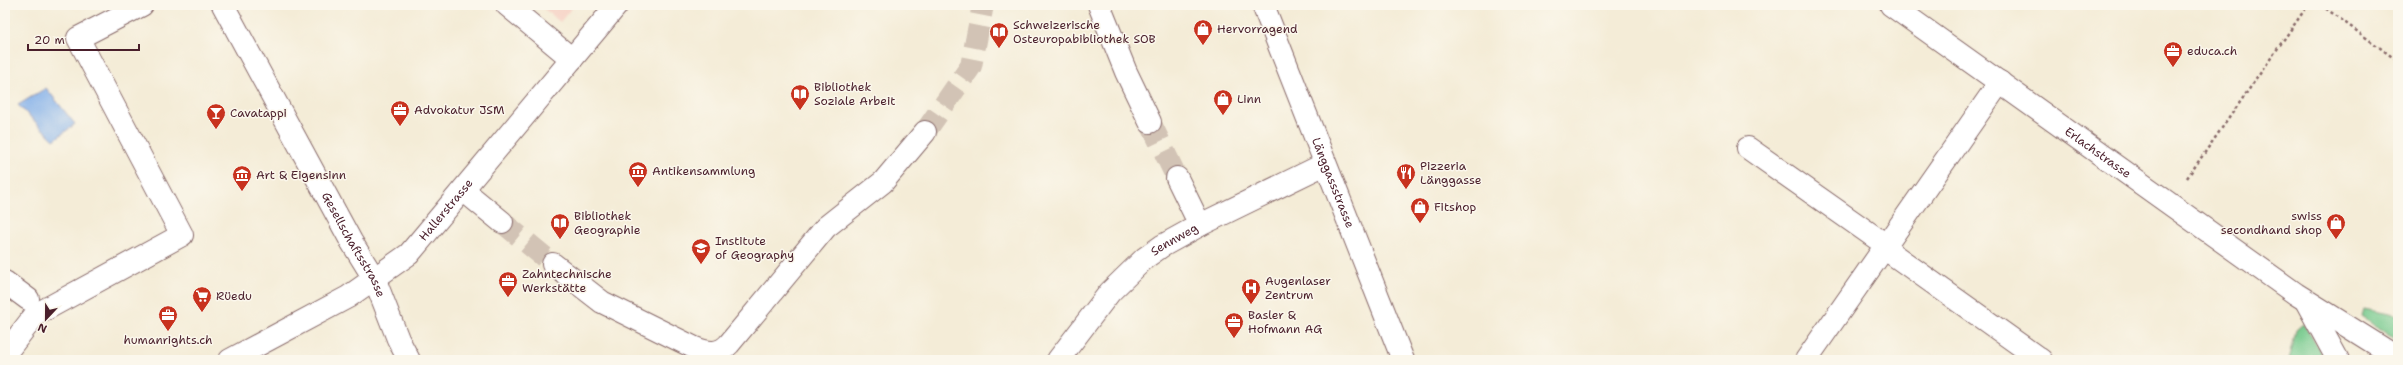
<svg xmlns="http://www.w3.org/2000/svg" width="2403" height="365" font-family="'Shantell Sans',sans-serif">
<style>
.built{fill:#f6d2c5}
.green{fill:#75c98c;stroke:#60745c}
.water{fill:#7fade9;stroke:#64668a}
.lines{fill:none;stroke-linecap:round;stroke-linejoin:round}
.minor-tunnel{stroke:#d2c3b5;stroke-width:22;stroke-dasharray:22 11;stroke-linecap:butt}
.minor-casing{stroke:#866767;stroke-width:24}
.major-casing{stroke:#866767;stroke-width:24}
.path{stroke:#866767;stroke-width:2.5;stroke-dasharray:3 3;stroke-linecap:butt}
.minor{stroke:#fff;stroke-width:22}
.major{stroke:#fff;stroke-width:22}
.labels{text-anchor:middle;dominant-baseline:central;stroke-width:3;stroke-linejoin:round;paint-order:stroke}
.poi-label{font-size:12px;fill:#4a1f2b;stroke:#fbf7ec;text-anchor:start}
.street-label{font-size:12px;fill:#4a1f2b;stroke:#fbf7ec}
</style>
<rect width="100%" height="100%" fill="#fbf7ec"/>
<filter id="ink" filterUnits="userSpaceOnUse"><feTurbulence type="fractalNoise" baseFrequency=".025" numOctaves="2"/><feDisplacementMap in="SourceGraphic" scale="8" xChannelSelector="R" yChannelSelector="G"/><feConvolveMatrix kernelMatrix="1 2 1 2 8 2 1 2 1" color-interpolation-filters="sRGB"/></filter>
<filter id="wash" filterUnits="userSpaceOnUse"><feTurbulence type="fractalNoise" baseFrequency=".012" numOctaves="4" result="noise"/><feDisplacementMap in="SourceGraphic" scale="16" xChannelSelector="R" yChannelSelector="G"/><feGaussianBlur stdDeviation="0.9" result="paint"/><feColorMatrix in="noise" values="0 0 0 0 0 0 0 0 0 0 0 0 0 0 0 0 0 1.4 0 .05"/><feComposite in="paint" operator="in"/></filter>
<g filter="url(#wash)">
<rect width="100%" height="100%" fill="#f4ecd7"/>
<polygon class="built" points="539,5 574,5 560,22"/>
<g class="green">
<polygon points="2364,309 2398,316 2398,341 2362,316"/>
<polygon points="2303,324 2317,345 2323,360 2289,360 2296,330"/>
</g>
<polygon class="water" points="46,88 75,124 54,140 18,105"/>
</g>
<g filter="url(#ink)">
<g class="lines">
<g class="minor-tunnel">
<polyline points="1150,122 1177,178"/>
<polyline points="925,132 971,66 983,5"/>
<polyline points="502,222 553,264"/>
</g>
<defs>
<g id="minor">
<path id="s1" d="M 223,5 L 351,241 L 375,280 L 398,339 L 409,360"/>
<polyline points="507,5 572,59"/>
<polyline points="1099,5 1126,72 1150,122"/>
<path id="s2" d="M 1891,5 L 2296,294 L 2398,358"/>
<polyline points="1748,148 1886,245"/>
<polyline points="1177,178 1200,225"/>
<polyline points="463,190 502,222"/>
<polyline points="1884,248 2041,360"/>
<path d="M 553,264 L 602,302 L 695,348 C 708,353 719,355 729,344 L 826,227 L 883,182 L 925,132"/>
<polyline points="5,282 28,299"/>
<polyline points="2307,303 2338,360"/>
<polyline points="5,354 35,315 182,235 78,38 142,5"/>
<path id="s3" d="M 230,360 L 348,297 L 409,254 L 617,5"/>
<path id="s4" d="M 1058,360 L 1110,292 L 1145,258 L 1162,246 L 1200,225 L 1325,164"/>
<polyline points="1806,360 2000,82"/>
</g>
<g id="major">
<path id="s5" d="M 1263,5 L 1403,360"/>
</g>
</defs>
<use href="#minor" class="minor-casing"/>
<use href="#major" class="major-casing"/>
<g class="path">
<polyline points="2321,5 2398,61"/>
<polyline points="2187,178 2308,5"/>
</g>
<use href="#minor" class="minor"/>
<use href="#major" class="major"/>
</g>
</g>
<defs>
<symbol id="shop-pin" viewBox="-11 -11 22 30"><path d="M0 17L-7.5 6A9.5 9.5 0 1 1 7.5 6Z" fill="#c8321e" stroke="#fbf7ec"/><path d="M-5-2.5h2.3a2.7 3.5 0 0 1 5.4 0H5L5.5 6h-11ZM-1.5-2.5h3a1.5 2.3 0 0 0-3 0Z" fill="#fff"/></symbol>
<symbol id="library-pin" viewBox="-11 -11 22 30"><path d="M0 17L-7.5 6A9.5 9.5 0 1 1 7.5 6Z" fill="#c8321e" stroke="#fbf7ec"/><path d="M-6-4Q-3-5.5-.7-3.5V5Q-3 3-6 4ZM6-4Q3-5.5 .7-3.5V5Q3 3 6 4Z" fill="#fff"/></symbol>
<symbol id="office-pin" viewBox="-11 -11 22 30"><path d="M0 17L-7.5 6A9.5 9.5 0 1 1 7.5 6Z" fill="#c8321e" stroke="#fbf7ec"/><path d="M-6-3h4V-5.5h4V-3h4V5H-6ZM-1-4.5V-3h2v-1.5ZM-6 0V1H6V0Z" fill="#fff"/></symbol>
<symbol id="bar-pin" viewBox="-11 -11 22 30"><path d="M0 17L-7.5 6A9.5 9.5 0 1 1 7.5 6Z" fill="#c8321e" stroke="#fbf7ec"/><path d="M-6-5H6L.8 .8V4.5H3.5V6h-7V4.5H-.8V.8Z" fill="#fff"/></symbol>
<symbol id="museum-pin" viewBox="-11 -11 22 30"><path d="M0 17L-7.5 6A9.5 9.5 0 1 1 7.5 6Z" fill="#c8321e" stroke="#fbf7ec"/><path d="M0-6L6-3V-2H-6V-3ZM-5-1h2V3h-2ZM-1-1h2V3h-2ZM3-1h2V3H3ZM-6 4H6V6H-6Z" fill="#fff"/></symbol>
<symbol id="restaurant-pin" viewBox="-11 -11 22 30"><path d="M0 17L-7.5 6A9.5 9.5 0 1 1 7.5 6Z" fill="#c8321e" stroke="#fbf7ec"/><path d="M-5-6h1v4h1v-4h1v4h1v-4h1v5L-1.5 .5V6h-2V.5L-5-1ZM5-6V6H3V1.5H1.5Q1.5-4 5-6Z" fill="#fff"/></symbol>
<symbol id="university-pin" viewBox="-11 -11 22 30"><path d="M0 17L-7.5 6A9.5 9.5 0 1 1 7.5 6Z" fill="#c8321e" stroke="#fbf7ec"/><path d="M0-5L7-2L0 1L-7-2ZM-4 1L0 2.5L4 1V4Q0 6-4 4Z" fill="#fff"/></symbol>
<symbol id="hospital-pin" viewBox="-11 -11 22 30"><path d="M0 17L-7.5 6A9.5 9.5 0 1 1 7.5 6Z" fill="#c8321e" stroke="#fbf7ec"/><path d="M-5-5h3v3.5h4V-5h3V5h-3V1.5h-4V5h-3Z" fill="#fff"/></symbol>
<symbol id="supermarket-pin" viewBox="-11 -11 22 30"><path d="M0 17L-7.5 6A9.5 9.5 0 1 1 7.5 6Z" fill="#c8321e" stroke="#fbf7ec"/><path d="M-6-5.5h2.5l.6 2H6L4.5 2H-2.5L-4.4-4H-6ZM-1.5 3.2a1.3 1.3 0 1 0 .1 0ZM3 3.2a1.3 1.3 0 1 0 .1 0Z" fill="#fff"/></symbol>
</defs>
<g fill-rule="evenodd">
<use href="#shop-pin" x="1192" y="18" width="22" height="30"/>
<use href="#library-pin" x="988" y="21" width="22" height="30"/>
<use href="#office-pin" x="2162" y="40" width="22" height="30"/>
<use href="#library-pin" x="789" y="83" width="22" height="30"/>
<use href="#shop-pin" x="1212" y="88" width="22" height="30"/>
<use href="#office-pin" x="389" y="99" width="22" height="30"/>
<use href="#bar-pin" x="205" y="102" width="22" height="30"/>
<use href="#museum-pin" x="627" y="160" width="22" height="30"/>
<use href="#restaurant-pin" x="1395" y="162" width="22" height="30"/>
<use href="#museum-pin" x="231" y="164" width="22" height="30"/>
<use href="#shop-pin" x="1409" y="196" width="22" height="30"/>
<use href="#library-pin" x="549" y="212" width="22" height="30"/>
<use href="#shop-pin" x="2325" y="212" width="22" height="30"/>
<use href="#university-pin" x="690" y="237" width="22" height="30"/>
<use href="#office-pin" x="497" y="270" width="22" height="30"/>
<use href="#hospital-pin" x="1240" y="277" width="22" height="30"/>
<use href="#supermarket-pin" x="191" y="285" width="22" height="30"/>
<use href="#office-pin" x="157" y="304" width="22" height="30"/>
<use href="#office-pin" x="1223" y="311" width="22" height="30"/>
</g>
<g class="labels">
<g class="poi-label">
<text x="1013" y="25">Schweizerische<tspan x="1013" dy="14">Osteuropabibliothek SOB</tspan></text>
<text x="1217" y="29">Hervorragend</text>
<text x="2187" y="51">educa.ch</text>
<text x="814" y="87">Bibliothek<tspan x="814" dy="14">Soziale Arbeit</tspan></text>
<text x="1237" y="99">Linn</text>
<text x="414" y="110">Advokatur JSM</text>
<text x="230" y="113">Cavatappi</text>
<text x="1420" y="166">Pizzeria<tspan x="1420" dy="14">Länggasse</tspan></text>
<text x="652" y="171">Antikensammlung</text>
<text x="256" y="175">Art &amp; Eigensinn</text>
<text x="1434" y="207">Fitshop</text>
<text x="574" y="216">Bibliothek<tspan x="574" dy="14">Geographie</tspan></text>
<text x="2322" y="216" text-anchor="end">swiss<tspan x="2322" dy="14">secondhand shop</tspan></text>
<text x="715" y="241">Institute<tspan x="715" dy="14">of Geography</tspan></text>
<text x="522" y="274">Zahntechnische<tspan x="522" dy="14">Werkstätte</tspan></text>
<text x="1265" y="281">Augenlaser<tspan x="1265" dy="14">Zentrum</tspan></text>
<text x="216" y="296">Rüedu</text>
<text x="1248" y="315">Basler &amp;<tspan x="1248" dy="14">Hofmann AG</tspan></text>
<text x="168" y="340" text-anchor="middle">humanrights.ch</text>
</g>
<g class="street-label">
<text stroke="none"><textPath href="#s2" startOffset="254">Erlachstrasse</textPath></text>
<text stroke="none"><textPath href="#s5" startOffset="191">Länggassstrasse</textPath></text>
<text stroke="none"><textPath href="#s3" startOffset="266">Hallerstrasse</textPath></text>
<text stroke="none"><textPath href="#s4" startOffset="169">Sennweg</textPath></text>
<text stroke="none"><textPath href="#s1" startOffset="273">Gesellschaftsstrasse</textPath></text>
</g>
</g>
<rect width="2403" height="365" fill="none" stroke="#fbf7ec" stroke-width="20"/>
<g transform="translate(46 319) rotate(202)" stroke="#fbf7ec" stroke-width="3" paint-order="stroke">
<path d="M0-3L7 15L0 10L-7 15Z" fill="#4a1f2b"/>
<text y="-6" font-size="11" font-weight="bold" text-anchor="middle" fill="#4a1f2b">N</text>
</g>
<path d="M28 44v6h111v-6" fill="none" stroke="#4a1f2b" stroke-width="2"/>
<text x="34" y="44" font-size="12" fill="#4a1f2b" stroke="#fbf7ec" stroke-width="3" paint-order="stroke">20 m</text>
</svg>
